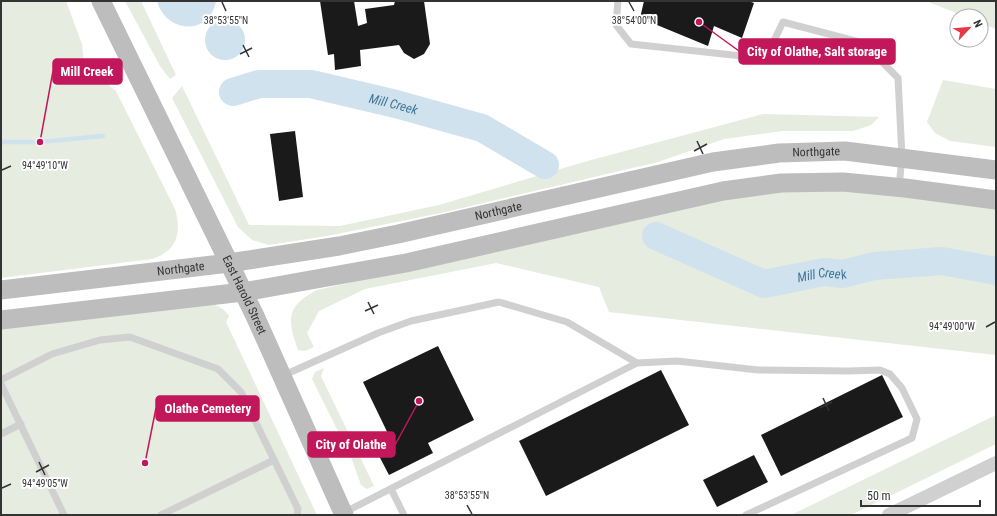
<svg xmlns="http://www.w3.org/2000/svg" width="997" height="516" font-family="'Roboto Condensed',sans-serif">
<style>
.green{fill:#e6ecdf}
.water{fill:#cfe2ee}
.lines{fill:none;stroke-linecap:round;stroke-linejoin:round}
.stream{stroke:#cfe2ee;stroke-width:4.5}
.river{stroke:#cfe2ee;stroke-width:28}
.building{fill:#1a1a1a}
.service{stroke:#d0d0d0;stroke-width:7}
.minor{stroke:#d0d0d0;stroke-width:14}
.secondary{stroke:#bdbdbd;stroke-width:19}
.ticks{fill:none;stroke:#333;stroke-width:1.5}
.labels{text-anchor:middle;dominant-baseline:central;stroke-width:4;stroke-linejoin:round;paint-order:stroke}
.street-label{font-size:12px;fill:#333;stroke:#fff}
.water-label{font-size:13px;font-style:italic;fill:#3f7597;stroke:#fff}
.ticks-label{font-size:10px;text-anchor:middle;fill:#333;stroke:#fff;stroke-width:4;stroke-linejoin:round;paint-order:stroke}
.leader{fill:none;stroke:#c2185b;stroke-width:1.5}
.callout-dot{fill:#c2185b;stroke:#fff;stroke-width:1.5}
.callout{fill:#c2185b;stroke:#c2185b;stroke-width:1.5}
.callout-label{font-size:13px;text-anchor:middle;font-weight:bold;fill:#fff}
</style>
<rect width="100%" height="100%" fill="#fff"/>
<g class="green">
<path d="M 1,1 L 66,1 L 82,44 L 84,65 L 116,91 L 175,209 C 180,226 180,244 163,254 C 160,256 155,258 152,259 L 1,278 Z"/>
<polygon points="125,1 141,1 176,75 170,79 160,66"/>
<polygon points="926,1 996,1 996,29 981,23 981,16 964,16"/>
<polygon points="943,80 996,89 996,147 950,141 935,133 927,122"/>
<polygon points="182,86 249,225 340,226 439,205 584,162 763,114 879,117 871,125 853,131 783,131 724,139 658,162 441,213 327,236 269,245 252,240 238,227 172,98"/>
<path d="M 835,190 L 896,194 L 996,208 L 996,355 L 609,312 L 599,287 L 496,263 L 365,289 L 319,311 L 307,333 L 314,347 L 305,351 L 298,350 C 287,320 286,306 317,290 L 722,199 L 780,192 Z"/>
<path d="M 211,304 C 220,306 224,309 229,316 L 226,322 L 317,515 L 1,515 L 1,329 Z"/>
<polygon points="324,368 321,376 374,486 367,489 361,485 351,457 312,379 315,372"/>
<polygon points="996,415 996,444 851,515 791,515"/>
</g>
<g class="water">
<path d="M 157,1 L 216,1 C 210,36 166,34 157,1 Z"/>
<circle cx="225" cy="40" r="20"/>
</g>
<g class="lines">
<polyline class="stream" points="1,142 40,142 103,136"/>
<g class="river">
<path id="s1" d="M 233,92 L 259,84 L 311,84 L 396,104 L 482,128 L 545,165"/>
<path id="s2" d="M 656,236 L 764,284 L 824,272 L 843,274 L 874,266 L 942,261 L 996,271"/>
</g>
</g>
<g class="building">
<polygon points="320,1 354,1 358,26 367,23 365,9 394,5 395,1 424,1 430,44 424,54 414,59 404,53 399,45 360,50 361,66 335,70 334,54 328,55"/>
<polygon points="644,1 748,1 754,3 742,38 714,26 708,46 640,18"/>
<polygon points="295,131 303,197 279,201 270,134"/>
<polygon points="438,346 474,420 428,443 433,453 389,475 377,452 393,444 363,382"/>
<polygon points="661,370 689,425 546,496 519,441"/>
<polygon points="882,375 903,417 781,476 761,435"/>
<polygon points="754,455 768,482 717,507 703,480"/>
</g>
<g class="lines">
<g class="service">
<polyline points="618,1 616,25 631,44 742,56 772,45 783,22 863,43 898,78 902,157 899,187"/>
<polyline points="637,363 677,361 758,370 849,371 880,370 890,374 902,388 917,419 912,438 746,515"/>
<polyline points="282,376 378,333 411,321 499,302 567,322 637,363 343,513"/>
<polyline points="1,380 52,354 100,340 130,337 218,369 241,392 298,509 297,515"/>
<polyline points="1,384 64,515"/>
<polyline points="1,434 21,424"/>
<polyline points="391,489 404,515"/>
<polyline points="161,515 274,460"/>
</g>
<polyline class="minor" points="889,515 996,463"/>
<g class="secondary">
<path id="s3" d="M 101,1 L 255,316 L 344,515"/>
<path id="s4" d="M 1,290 L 229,263 L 339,246 L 398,234 L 713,162 L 779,153 L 845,151 L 996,170"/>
<polyline points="1,320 243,292 406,263 723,191 781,183 843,182 905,188 996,200"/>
</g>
</g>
<path class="ticks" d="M 222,2 L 226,11M 629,2 L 634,11M 243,45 L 249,57M 240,54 L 252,48M 697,141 L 703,154M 694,151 L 707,144M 2,170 L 11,166M 368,302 L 374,314M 365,311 L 378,305M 986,327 L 995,322M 823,398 L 829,411M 820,408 L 832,402M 39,462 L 45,475M 36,472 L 49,465M 2,488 L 11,484M 467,505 L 472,514"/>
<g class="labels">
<g class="street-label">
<text stroke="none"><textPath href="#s4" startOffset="828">Northgate</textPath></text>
<text stroke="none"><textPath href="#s4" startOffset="504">Northgate</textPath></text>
<text stroke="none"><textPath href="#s4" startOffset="181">Northgate</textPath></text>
<text stroke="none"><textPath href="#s3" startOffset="327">East Harold Street</textPath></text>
</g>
<g class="water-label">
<text stroke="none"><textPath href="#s1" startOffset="164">Mill Creek</textPath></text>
<text stroke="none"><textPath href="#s2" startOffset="177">Mill Creek</textPath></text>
</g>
</g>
<g class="ticks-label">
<text x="226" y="24">38°53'55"N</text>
<text x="634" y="24">38°54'00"N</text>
<text x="45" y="169">94°49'10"W</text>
<text x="952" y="330">94°49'00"W</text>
<text x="45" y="487">94°49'05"W</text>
<text x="467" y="499">38°53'55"N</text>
</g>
<path class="leader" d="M699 22L739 51M40 142L53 71M145 463L156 408M419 401L395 445"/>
<g class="callout-dot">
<circle cx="699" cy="22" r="4"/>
<circle cx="40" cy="142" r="4"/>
<circle cx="145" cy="463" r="4"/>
<circle cx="419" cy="401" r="4"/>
</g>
<g class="callout">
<rect x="739" y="39" width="156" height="25" rx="4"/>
<rect x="53" y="59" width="69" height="25" rx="4"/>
<rect x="156" y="396" width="103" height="25" rx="4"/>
<rect x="308" y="432" width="87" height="25" rx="4"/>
</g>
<g class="callout-label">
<text x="817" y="56">City of Olathe, Salt storage</text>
<text x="87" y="76">Mill Creek</text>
<text x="208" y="413">Olathe Cemetery</text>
<text x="351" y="449">City of Olathe</text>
</g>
<rect width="997" height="516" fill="none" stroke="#333333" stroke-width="4"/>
<g transform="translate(969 28) rotate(64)"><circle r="19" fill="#ffffff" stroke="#adadad"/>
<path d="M0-3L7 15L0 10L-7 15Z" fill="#e63946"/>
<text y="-6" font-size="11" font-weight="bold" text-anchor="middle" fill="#333333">N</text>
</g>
<path d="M861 500v6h119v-6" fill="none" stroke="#333333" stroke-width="2"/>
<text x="867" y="500" font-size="12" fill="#333333" stroke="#ffffff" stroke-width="3" paint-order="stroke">50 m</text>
</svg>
